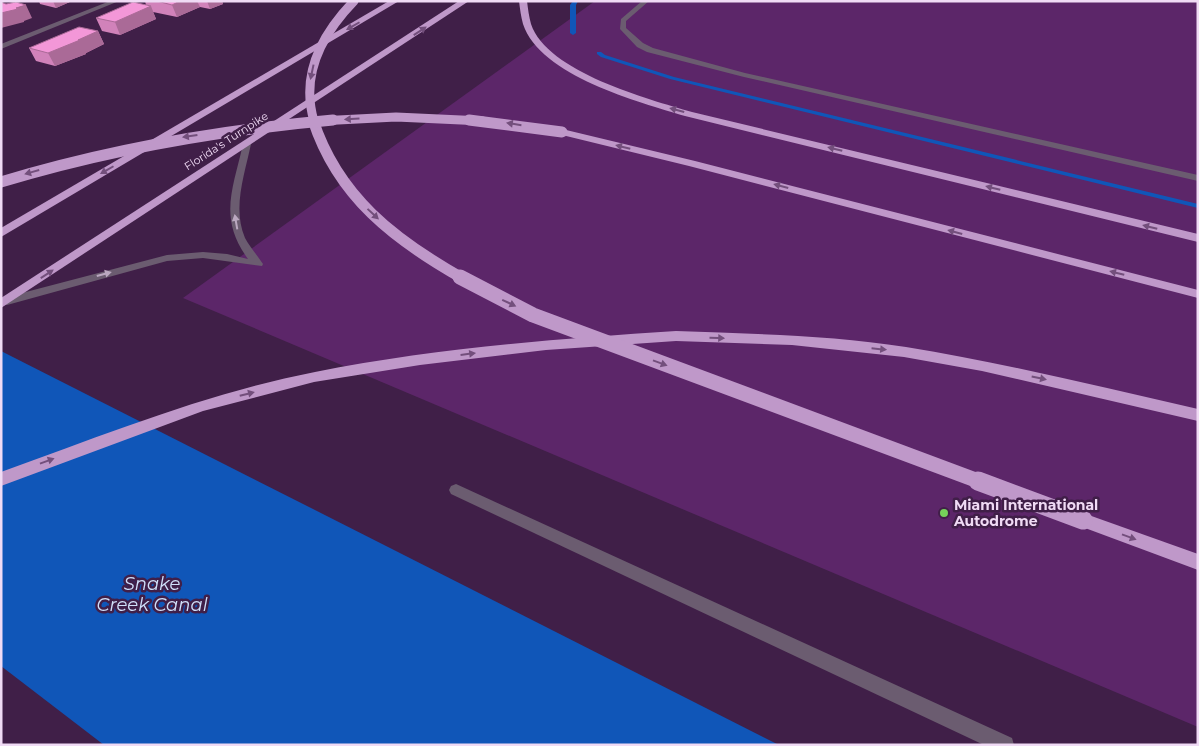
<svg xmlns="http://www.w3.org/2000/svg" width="1199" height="746" font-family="Montserrat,sans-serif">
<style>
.green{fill:#5c2669}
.water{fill:#1056b8}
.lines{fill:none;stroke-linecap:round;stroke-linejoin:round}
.stream{fill:#1056b8;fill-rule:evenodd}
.minor{fill:#6b5c70;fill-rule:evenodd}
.highway{fill:#bf98c9;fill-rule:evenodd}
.highway-bridge-far3{stroke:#bf98c9;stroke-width:9}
.highway-bridge-far2{stroke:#bf98c9;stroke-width:11}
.highway-bridge-far1{stroke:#bf98c9;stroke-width:15}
.highway-bridge{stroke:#bf98c9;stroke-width:19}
.wall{fill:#d182ba}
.shaded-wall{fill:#aa6a97}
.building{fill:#f397d8;stroke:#aa6a97}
.oneway{fill:#734f7c}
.oneway2{fill:#bba8c0}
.poi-dot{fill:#76d25a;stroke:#401f48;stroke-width:2}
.labels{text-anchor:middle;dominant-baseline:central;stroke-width:5;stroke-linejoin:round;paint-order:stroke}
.far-street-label{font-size:11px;fill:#f0dbf5;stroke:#401f48}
.poi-label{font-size:14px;font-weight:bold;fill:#f0dbf5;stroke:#401f48;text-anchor:start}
.near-water-label{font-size:18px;font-style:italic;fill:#d0e1fb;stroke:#401f48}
</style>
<rect width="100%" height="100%" fill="#401f48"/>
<polygon class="green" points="595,1 1198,1 1198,727 183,298"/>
<polygon class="water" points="1,351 779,745 104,745 1,666"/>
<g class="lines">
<g class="stream">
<polygon points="573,1 578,1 576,5 576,33 573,35 570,33 570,5"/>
<polygon points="597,52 601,52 605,55 674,77 1198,204 1198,208 670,79 601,57 597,54"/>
</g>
<g class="minor">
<polygon points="110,1 119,1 1,49 1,44"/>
<polygon points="642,1 649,1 626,21 626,28 643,43 653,48 745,73 1198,175 1198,181 744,77 647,52 637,47 620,29 621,19"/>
<path d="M 247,141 L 251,144 C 245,173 232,208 245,238 C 250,247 257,255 263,264 L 262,266 L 203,258 L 167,261 L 7,305 L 3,304 L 1,301 L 3,298 L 167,255 L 203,252 L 227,254 L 248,259 C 218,218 233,189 243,144 Z"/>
<polygon points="456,484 1012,738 1014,745 984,745 451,494 449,490 451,486"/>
</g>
<g class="highway">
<polygon points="389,1 399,1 1,237 1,228"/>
<polygon points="459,1 469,1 1,308 1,298"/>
<path d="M 519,1 L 527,1 C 528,9 529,17 531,24 C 547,72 648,99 692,112 L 1198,234 L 1198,242 L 685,116 C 639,102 540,76 523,24 C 521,17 520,9 519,1 Z"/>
<polygon points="562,129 695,161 1198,290 1198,298 689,166 558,134 557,132 558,130"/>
<path d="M 676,331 C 753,334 830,335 906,347 C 1004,363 1101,387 1198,409 L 1198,421 L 982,371 L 904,357 L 792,345 L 676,341 L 546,350 L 420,365 L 314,382 L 203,411 L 1,486 L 1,472 C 104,435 207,393 315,372 C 434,348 555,339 676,331 Z"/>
<polygon points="1083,513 1198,554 1198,570 1077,525 1074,520 1077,515"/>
</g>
<g class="highway-bridge-far3">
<path d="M 314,121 C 300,74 322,34 354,1"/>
<polyline points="319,121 396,117 483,121"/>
</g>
<g class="highway-bridge-far2">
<path d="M 313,120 C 338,197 395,240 462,278"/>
<polyline points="469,120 562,132"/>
<path d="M 1,182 C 110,149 220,130 333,120"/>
</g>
<polyline class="highway-bridge-far1" points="460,277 533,315 981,482"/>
<polyline class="highway-bridge" points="978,481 1083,520"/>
</g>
<g class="wall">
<polygon points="39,1 72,1 56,8 40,4"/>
<polygon points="145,1 222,1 223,4 210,9 200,7 177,17 153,12 156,19 120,35 102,31 96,18 146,5"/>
<polygon points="98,31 104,44 86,53 86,54 55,66 36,61 29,48"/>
</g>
<g class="shaded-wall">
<polygon points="53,1 72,1 56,8"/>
<polygon points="180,1 197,1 200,7 177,17 172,5"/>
<polygon points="207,1 222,1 223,4 210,9"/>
<polygon points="26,5 32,18 24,21 24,22 1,28 1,13"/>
<polygon points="151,6 156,19 120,35 115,22"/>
<polygon points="98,31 104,44 86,53 86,54 55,66 48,53"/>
</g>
<g class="building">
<polygon points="157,1 180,1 172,5"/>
<polygon points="1,2 6,4 16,2 26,5 16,8 18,9 1,13"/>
<polygon points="133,2 151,6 115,22 96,18"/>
<polygon points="79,27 98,31 78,40 80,40 48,53 29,48"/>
</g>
<defs><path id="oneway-solid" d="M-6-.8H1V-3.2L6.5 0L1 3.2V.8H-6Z" transform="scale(1.25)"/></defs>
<g class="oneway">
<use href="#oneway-solid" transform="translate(353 26) rotate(150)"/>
<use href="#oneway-solid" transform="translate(420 31) rotate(-33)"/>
<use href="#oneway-solid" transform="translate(312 72) rotate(102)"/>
<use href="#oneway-solid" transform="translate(677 110) rotate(-165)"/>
<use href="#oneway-solid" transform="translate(352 119) rotate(177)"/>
<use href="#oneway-solid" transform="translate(514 124) rotate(-171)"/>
<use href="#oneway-solid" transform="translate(190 136) rotate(172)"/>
<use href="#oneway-solid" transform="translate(623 147) rotate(-166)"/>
<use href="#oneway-solid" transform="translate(835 149) rotate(-166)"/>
<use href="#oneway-solid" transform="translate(107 170) rotate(150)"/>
<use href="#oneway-solid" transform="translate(32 172) rotate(164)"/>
<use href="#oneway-solid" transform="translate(781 186) rotate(-165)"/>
<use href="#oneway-solid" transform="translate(993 188) rotate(-166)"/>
<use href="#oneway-solid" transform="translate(373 214) rotate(43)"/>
<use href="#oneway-solid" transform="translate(1150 227) rotate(-166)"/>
<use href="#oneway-solid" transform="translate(955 232) rotate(-165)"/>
<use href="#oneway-solid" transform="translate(1117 273) rotate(-166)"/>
<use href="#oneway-solid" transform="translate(47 274) rotate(-33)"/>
<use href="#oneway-solid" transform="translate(509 303) rotate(25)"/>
<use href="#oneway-solid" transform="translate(717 338) rotate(2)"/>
<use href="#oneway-solid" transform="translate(879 349) rotate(6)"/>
<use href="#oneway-solid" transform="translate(468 354) rotate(-7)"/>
<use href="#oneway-solid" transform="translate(660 363) rotate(20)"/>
<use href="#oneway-solid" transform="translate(1039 378) rotate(12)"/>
<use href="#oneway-solid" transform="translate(247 394) rotate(-14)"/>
<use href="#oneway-solid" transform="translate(47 461) rotate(-20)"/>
<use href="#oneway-solid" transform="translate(1129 537) rotate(20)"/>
</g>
<g class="oneway2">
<use href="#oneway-solid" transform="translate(236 222) rotate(-100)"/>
<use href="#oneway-solid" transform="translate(104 274) rotate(-15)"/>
</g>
<circle class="poi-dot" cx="944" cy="513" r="5"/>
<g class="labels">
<g class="far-street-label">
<text transform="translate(226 141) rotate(-33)">Florida's Turnpike</text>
</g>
<g class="poi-label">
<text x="954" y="505">Miami International<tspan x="954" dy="16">Autodrome</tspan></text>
</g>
<g class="near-water-label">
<text x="152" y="584">Snake<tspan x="152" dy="21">Creek Canal</tspan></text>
</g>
</g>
<rect width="1199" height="746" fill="none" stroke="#f0dbf5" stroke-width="5"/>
</svg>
